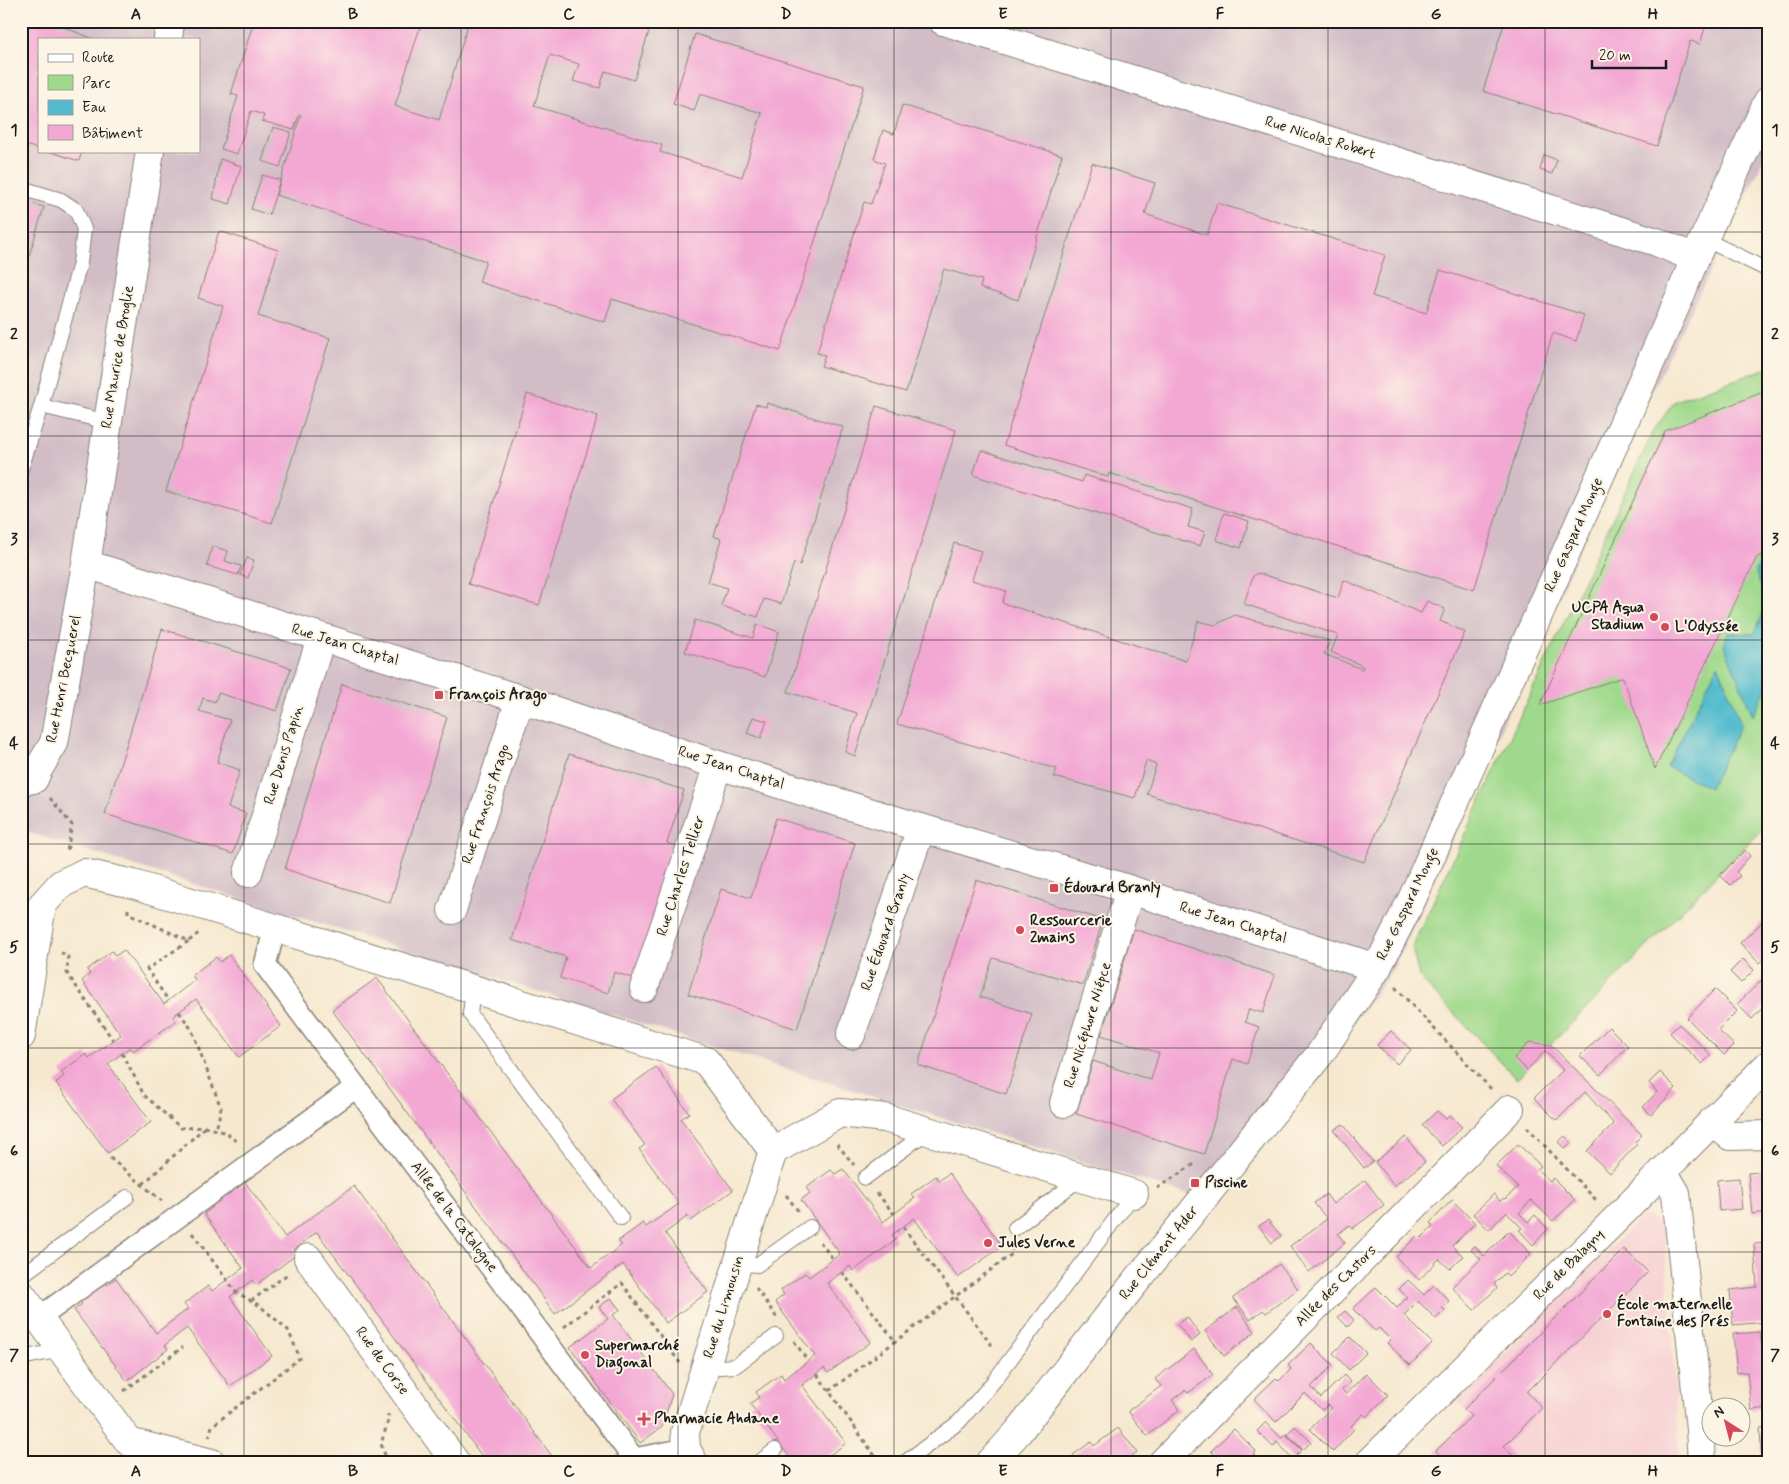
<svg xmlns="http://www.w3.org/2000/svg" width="1789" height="1484" font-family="Mynerve,sans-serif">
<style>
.built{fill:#f7cfd3}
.industrial{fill:#d2bdc7;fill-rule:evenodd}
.green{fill:#9fd98b;stroke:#5e7a54}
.water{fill:#52bcce;stroke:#376c75}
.building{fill:#f3a8d4}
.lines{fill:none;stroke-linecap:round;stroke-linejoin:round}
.service-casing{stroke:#898276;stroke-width:16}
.pedestrian-casing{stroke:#898276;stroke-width:24}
.minor-casing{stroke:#898276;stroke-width:30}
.tertiary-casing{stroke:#898276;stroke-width:30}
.path{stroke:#898276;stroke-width:3;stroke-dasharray:4 4;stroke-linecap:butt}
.service{stroke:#fff;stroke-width:14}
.pedestrian{stroke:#fff;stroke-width:21}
.minor{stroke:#fff;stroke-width:28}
.tertiary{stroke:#fff;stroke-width:28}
.grid{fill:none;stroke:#1c1c1c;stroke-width:1;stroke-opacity:0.55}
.poi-dot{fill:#d1495b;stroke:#fcf5e5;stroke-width:2}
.labels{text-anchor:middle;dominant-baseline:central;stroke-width:4;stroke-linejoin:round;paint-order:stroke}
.street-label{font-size:15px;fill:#1c1c1c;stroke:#fcf5e5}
.poi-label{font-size:15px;font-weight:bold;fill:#1c1c1c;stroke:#fcf5e5;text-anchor:start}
.neatline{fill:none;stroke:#1c1c1c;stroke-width:2}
.grid-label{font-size:16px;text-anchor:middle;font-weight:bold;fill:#1c1c1c}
</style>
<rect width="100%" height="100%" fill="#fcf5e5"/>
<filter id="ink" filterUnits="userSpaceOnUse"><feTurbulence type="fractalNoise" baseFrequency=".02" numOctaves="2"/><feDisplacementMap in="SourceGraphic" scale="10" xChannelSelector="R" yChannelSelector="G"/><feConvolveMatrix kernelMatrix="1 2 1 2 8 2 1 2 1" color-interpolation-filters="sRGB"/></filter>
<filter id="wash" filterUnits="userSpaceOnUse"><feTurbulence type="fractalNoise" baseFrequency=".0096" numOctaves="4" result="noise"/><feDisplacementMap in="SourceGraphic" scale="20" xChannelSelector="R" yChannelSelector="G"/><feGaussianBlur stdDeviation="1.12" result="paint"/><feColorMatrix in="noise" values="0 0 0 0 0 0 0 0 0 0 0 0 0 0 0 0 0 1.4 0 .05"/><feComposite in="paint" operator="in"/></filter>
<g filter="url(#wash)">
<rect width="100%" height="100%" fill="#f6e8cf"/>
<polygon class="built" points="1644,1214 1664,1227 1680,1463 1515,1463 1457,1401"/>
<path class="industrial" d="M 21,21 L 1768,21 L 1768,151 L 1618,462 L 1439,870 L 1395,966 L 1221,1205 L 21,830 ZM 39,39 L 199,39 L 199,151 L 39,151 Z"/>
<polygon class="green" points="1768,368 1768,823 1517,1079 1419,977 1412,947 1654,430 1675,401"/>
<g class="water">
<polygon points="1764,561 1768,571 1768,684 1753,716 1724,645 1728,633 1754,634 1767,605 1755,570"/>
<polygon points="1718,664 1741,724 1710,788 1667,767"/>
</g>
<g id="blocks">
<g class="building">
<polygon points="21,21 48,21 94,39 39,39 39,149 21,144"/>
<polygon points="254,21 422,21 395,106 439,120 469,21 627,21 650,28 634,80 605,71 600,88 573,81 579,64 550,55 534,106 662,145 660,152 742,177 762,113 700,94 694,111 673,104 695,34 864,86 780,351 612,299 605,322 479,282 486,261 276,195 301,115 299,115 294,130 262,121 264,115 251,111 237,154 221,149 238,96 231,94"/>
<polygon points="1505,21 1707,21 1700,44 1690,41 1657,146 1483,91"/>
<polygon points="902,105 1062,155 1018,300 980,288 982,280 944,269 906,392 821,366 825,355 817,353 864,202 871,204 885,163 874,159 883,130 894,134"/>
<polygon points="273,127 291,132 280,167 262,161"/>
<polygon points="48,151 82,151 79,161"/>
<polygon points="1544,155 1557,160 1552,174 1540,170"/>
<polygon points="220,159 241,166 230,204 213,199"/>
<polygon points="1092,163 1155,183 1145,214 1207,235 1217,203 1385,255 1372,296 1426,313 1440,270 1584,315 1576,341 1553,333 1474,590 1109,473 1108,477 1004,445"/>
<polygon points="262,175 280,180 269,215 251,209"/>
<polygon points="21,200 44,207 22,279 21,279"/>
<polygon points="219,231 278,250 258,316 330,338 272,523 166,491 223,306 198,298"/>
<polygon points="1768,390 1768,553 1757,557 1655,769 1623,677 1540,705 1665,431"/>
<polygon points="527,394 598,416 539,605 468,584"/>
<polygon points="767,403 843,427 800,565 794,563 781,604 764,599 758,617 721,606 727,588 708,582 721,539 714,536 756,404 766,407"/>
<polygon points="876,406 956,430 855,756 845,752 857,713 788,692"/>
<polygon points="981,450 1082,482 1084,475 1193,509 1188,527 1205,532 1200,546 973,475"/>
<polygon points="1224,513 1249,521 1241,548 1216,540"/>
<polygon points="954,543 981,551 972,580 1006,591 1002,603 1186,661 1198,621 1215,625 1235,615 1330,641 1324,654 1362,669 1363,666 1331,652 1338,635 1244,604 1253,576 1258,573 1338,598 1344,580 1421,613 1427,601 1445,609 1440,621 1465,632 1364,862 1147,794 1156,765 1146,761 1135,798 1054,777 1057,769 897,724"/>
<polygon points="212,546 228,551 225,561 241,566 238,575 207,566"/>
<polygon points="247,558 254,560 248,578 240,575"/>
<polygon points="695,620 753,638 757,624 779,632 765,677 685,652"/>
<polygon points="162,629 291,668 277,711 218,693 215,702 203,698 199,711 230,720 217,762 240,770 228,808 246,813 233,854 105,814"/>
<polygon points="342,684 447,717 390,903 285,869"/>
<polygon points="753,717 767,721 761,738 747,733"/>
<polygon points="569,754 684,790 667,843 680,847 639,980 614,972 608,993 560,978 566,957 512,940"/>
<polygon points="776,818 855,843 797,1029 688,994 721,889 751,898"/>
<polygon points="1745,850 1750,856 1736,872 1740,876 1730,885 1720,875"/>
<polygon points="976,880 1103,920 1083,985 993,958 980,997 1032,1014 1006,1094 918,1065"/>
<polygon points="1764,920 1768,924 1768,954 1759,963 1740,943"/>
<polygon points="1134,929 1275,975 1263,1013 1249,1009 1245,1022 1259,1027 1247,1064 1233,1059 1204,1154 1076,1114 1093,1061 1151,1080 1159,1053 1101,1035"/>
<polygon points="124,950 164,1004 195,980 192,975 216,957 220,962 229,955 281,1026 239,1057 196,999 173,1016 176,1021 133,1051 130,1047 108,1064 151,1122 108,1153 56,1083 64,1076 61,1072 86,1054 89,1058 121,1035 82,981 90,974 87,970 112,951 115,956"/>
<polygon points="1743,959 1754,970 1741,983 1730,972"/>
<polygon points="377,978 591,1268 622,1245 618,1241 643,1223 646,1227 679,1204 639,1149 645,1145 611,1099 656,1067 689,1113 681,1119 733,1190 691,1221 688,1216 665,1233 708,1292 666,1323 623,1264 555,1314 332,1010"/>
<polygon points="1763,979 1768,984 1768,1002 1752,1019 1737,1004"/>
<polygon points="1715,989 1737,1011 1718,1030 1734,1045 1724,1055 1687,1018"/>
<polygon points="1679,1024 1711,1055 1702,1064 1670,1033"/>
<polygon points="1609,1027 1628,1046 1600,1075 1580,1056"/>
<polygon points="1391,1031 1411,1050 1397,1064 1377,1045"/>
<polygon points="1530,1042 1551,1045 1642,1135 1635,1142 1637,1144 1610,1173 1587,1151 1614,1124 1585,1092 1557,1120 1553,1117 1534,1098 1563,1070 1545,1051 1527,1070 1514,1058"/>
<polygon points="1660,1072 1676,1088 1651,1115 1643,1107 1657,1092 1649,1083"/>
<polygon points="1437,1111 1446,1119 1450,1115 1462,1127 1442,1146 1422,1125"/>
<polygon points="1343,1124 1373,1162 1364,1168 1334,1130"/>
<polygon points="1565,1136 1572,1143 1565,1149 1558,1142"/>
<polygon points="1406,1137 1425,1162 1394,1186 1375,1162"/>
<polygon points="1518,1144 1541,1166 1537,1169 1550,1181 1553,1178 1575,1200 1553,1221 1531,1200 1519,1213 1528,1222 1535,1215 1548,1229 1533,1245 1519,1230 1522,1228 1506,1212 1489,1230 1473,1214 1494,1194 1500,1201 1504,1198 1505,1199 1518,1187 1496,1166"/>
<polygon points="843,1169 883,1222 915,1198 911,1194 936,1176 939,1181 949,1173 1002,1246 958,1278 914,1218 892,1235 896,1240 853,1271 850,1266 827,1283 871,1342 828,1373 824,1368 802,1385 846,1443 819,1463 794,1463 750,1404 759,1397 756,1392 781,1374 784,1379 815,1356 775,1302 784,1295 781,1290 805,1273 809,1277 840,1254 801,1200 810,1193 806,1188 831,1170 835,1174"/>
<polygon points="1768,1171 1768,1212 1752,1214 1748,1173"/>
<polygon points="1739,1178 1742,1209 1719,1211 1717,1180"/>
<polygon points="1365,1180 1384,1205 1352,1229 1349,1225 1338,1234 1345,1243 1309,1272 1290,1246 1327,1219 1314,1203 1326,1194 1333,1204"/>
<polygon points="245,1182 285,1237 354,1186 557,1463 487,1463 317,1232 294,1249 297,1254 256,1285 252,1280 230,1297 272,1356 230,1386 187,1328 165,1345 168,1349 127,1381 74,1310 82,1304 79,1299 104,1280 107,1285 116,1278 156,1333 188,1309 184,1304 208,1286 212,1291 243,1268 204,1214 213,1207 209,1202 233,1184 237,1189"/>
<polygon points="1452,1200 1475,1223 1452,1246 1463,1256 1450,1269 1439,1259 1419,1280 1396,1257 1418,1235 1421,1238 1428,1232 1433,1226 1430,1223"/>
<polygon points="1268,1220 1281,1236 1272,1243 1259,1226"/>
<polygon points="1509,1231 1531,1254 1509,1276 1505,1273 1494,1284 1497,1288 1474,1310 1452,1287 1481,1259 1471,1250 1475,1246 1484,1256"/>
<polygon points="1768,1243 1768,1286 1763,1287 1766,1322 1733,1325 1730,1290 1757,1287 1754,1244"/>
<polygon points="1624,1249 1648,1272 1527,1392 1542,1408 1504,1446 1512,1455 1504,1463 1447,1463 1436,1451 1471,1416 1464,1409"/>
<polygon points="1279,1264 1298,1289 1266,1313 1263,1310 1250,1320 1233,1298"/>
<polygon points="1408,1280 1424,1295 1434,1285 1449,1301 1442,1308 1445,1310 1436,1319 1418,1301 1404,1315 1432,1343 1410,1365 1387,1343 1391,1340 1379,1328 1375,1331 1353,1309 1376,1287 1397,1308 1407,1297 1399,1289"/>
<polygon points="611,1298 620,1310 613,1315 672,1394 662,1427 640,1443 570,1347 608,1319 599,1307"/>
<polygon points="1237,1307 1255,1332 1224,1356 1205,1331"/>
<polygon points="1345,1311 1354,1320 1348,1327 1338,1317"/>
<polygon points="1187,1317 1200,1335 1191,1342 1177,1324"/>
<polygon points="1760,1332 1764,1370 1768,1370 1768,1408 1751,1410 1747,1372 1737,1373 1733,1334"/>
<polygon points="1350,1337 1366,1353 1349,1370 1333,1353"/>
<polygon points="1311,1343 1333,1365 1311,1387 1321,1398 1344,1375 1350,1382 1342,1390 1346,1394 1366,1373 1388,1395 1366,1417 1363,1414 1351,1426 1354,1429 1333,1452 1310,1429 1331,1408 1328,1405 1322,1410 1305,1393 1276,1422 1254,1399 1276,1378 1279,1381 1291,1369 1288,1365"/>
<polygon points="1194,1349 1213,1375 1188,1393 1185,1390 1172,1400 1179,1410 1147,1436 1128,1411 1161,1386 1155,1379"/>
<polygon points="1266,1422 1281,1438 1285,1434 1302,1450 1293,1459 1277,1442 1273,1447 1257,1431"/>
<polygon points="1295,1426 1311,1442 1303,1450 1287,1434"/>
<polygon points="1768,1427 1768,1463 1762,1463 1760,1428"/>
<polygon points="1118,1428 1137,1452 1123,1463 1080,1463 1073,1455 1091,1442 1094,1446"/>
<polygon points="1234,1429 1256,1451 1253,1454 1261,1463 1223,1463 1211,1451"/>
</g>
</g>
</g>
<g filter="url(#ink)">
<use href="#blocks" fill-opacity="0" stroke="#898276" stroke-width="1"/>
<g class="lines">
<defs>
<g id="service">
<polyline points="21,188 61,200 76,210 84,229 80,263 41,406 108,422"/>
<polyline points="1704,239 1768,270"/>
<polyline points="21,469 41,406"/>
<polyline points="473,989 470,1014 621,1218"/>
<polyline points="865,1178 928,1131"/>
<polyline points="1015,1228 1081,1178"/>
<polyline points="738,1263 757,1265 810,1227"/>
<polyline points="21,1276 127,1197"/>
<polyline points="21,1358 62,1350"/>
<polyline points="706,1368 735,1366 776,1336"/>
<polyline points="758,1463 775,1450"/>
<polyline points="904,1463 959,1422 994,1381 1134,1194"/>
</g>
<g id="pedestrian">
<polyline points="275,928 265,965 634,1459 686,1449"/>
<polyline points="39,1318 356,1087"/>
</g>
<g id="minor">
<polyline points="943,21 1657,242 1695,258"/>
<polyline points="168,39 170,21"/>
<polyline points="86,564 520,699 718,765 921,828 1115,885 1377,968"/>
<polyline points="21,781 34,779 39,768 54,743 86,564 150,151"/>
<polyline points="248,873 321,638"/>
<polyline points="452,910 520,699"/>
<polyline points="644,988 718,765"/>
<polyline points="851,1035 921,828"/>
<polyline points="21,1036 42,905 61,884 84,873 133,884 706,1061 773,1151"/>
<polyline points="1064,1103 1130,890"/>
<polyline points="1712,1122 1730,1136 1768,1135"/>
<polyline points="773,1151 840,1113 885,1118 1134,1194"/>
<polyline points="1663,1171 1676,1193 1700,1429 1702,1463"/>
<polyline points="308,1258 456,1463"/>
<polyline points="21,1294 129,1442 212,1463"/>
<polyline points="694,1463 686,1449 685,1432 773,1151"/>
<polyline points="1162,1463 1510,1109"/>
<polyline points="1369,1463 1615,1220 1768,1065"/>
</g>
<polyline id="tertiary" points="990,1463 1019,1431 1113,1310 1320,1054 1377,968 1412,899 1680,296 1695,258 1768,101"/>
</defs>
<use href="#service" class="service-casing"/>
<use href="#pedestrian" class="pedestrian-casing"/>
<use href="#minor" class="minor-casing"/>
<use href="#tertiary" class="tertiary-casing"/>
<g class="path">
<polyline points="50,798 72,825 67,851"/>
<polyline points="128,909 128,913 189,941 147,969 168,1000"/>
<polyline points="189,941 200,932"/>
<polyline points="61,953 68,955 67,973 113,1040"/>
<polyline points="1395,987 1493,1091"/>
<polyline points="179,1012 192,1030 221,1108 216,1130"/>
<polyline points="122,1053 144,1095 181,1128 205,1127 227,1133 239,1144"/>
<polyline points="1527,1127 1598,1202"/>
<polyline points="837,1144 854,1165"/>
<polyline points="110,1158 162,1201"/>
<polyline points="143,1184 205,1127"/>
<polyline points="1157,1188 1196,1163"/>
<polyline points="877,1193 894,1214"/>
<polyline points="786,1195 799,1212"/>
<polyline points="903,1227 994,1348"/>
<polyline points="192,1233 236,1292 260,1306 288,1330 300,1358 212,1426 209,1437"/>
<polyline points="820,1242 833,1259"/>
<polyline points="842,1272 895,1341"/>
<polyline points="756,1288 777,1318"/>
<polyline points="251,1301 289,1273"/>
<polyline points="564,1327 622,1283 680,1363"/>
<polyline points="794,1341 808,1361"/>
<polyline points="817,1374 880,1463"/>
<polyline points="124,1391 183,1347"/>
<polyline points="829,1391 1012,1254 1013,1245"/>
<polyline points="388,1463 381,1444 388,1421 388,1414"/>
</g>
<use href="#service" class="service"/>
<use href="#pedestrian" class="pedestrian"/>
<use href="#minor" class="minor"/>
<use href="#tertiary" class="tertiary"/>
</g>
</g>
<path class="grid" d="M 244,21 L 244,1463M 461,21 L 461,1463M 678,21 L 678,1463M 894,21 L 894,1463M 1111,21 L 1111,1463M 1328,21 L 1328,1463M 1545,21 L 1545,1463M 21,232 L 1768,232M 21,436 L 1768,436M 21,640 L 1768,640M 21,844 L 1768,844M 21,1048 L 1768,1048M 21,1252 L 1768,1252"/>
<g class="poi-dot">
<circle cx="1654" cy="617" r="5"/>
<circle cx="1665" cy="627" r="5"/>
<rect x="434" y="690" width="10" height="10" rx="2.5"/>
<rect x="1049" y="883" width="10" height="10" rx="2.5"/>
<circle cx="1020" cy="930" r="5"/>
<rect x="1190" y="1178" width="10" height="10" rx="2.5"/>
<circle cx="988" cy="1243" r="5"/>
<circle cx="1607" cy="1314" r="5"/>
<circle cx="585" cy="1355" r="5"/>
<path d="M641.5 1411.5h5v5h5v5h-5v5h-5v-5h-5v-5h5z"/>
</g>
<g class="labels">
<g class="street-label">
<text transform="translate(1320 138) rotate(17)">Rue Nicolas Robert</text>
<text transform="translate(118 357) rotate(-81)">Rue Maurice de Broglie</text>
<text transform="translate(1574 535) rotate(-66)">Rue Gaspard Monge</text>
<text transform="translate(345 645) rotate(17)">Rue Jean Chaptal</text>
<text transform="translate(64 679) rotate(-79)">Rue Henri Becquerel</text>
<text transform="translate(284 755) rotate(-73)">Rue Denis Papin</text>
<text transform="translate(731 768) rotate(18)">Rue Jean Chaptal</text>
<text transform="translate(486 804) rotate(-72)">Rue François Arago</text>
<text transform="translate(681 876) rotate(-72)">Rue Charles Tellier</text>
<text transform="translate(1408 904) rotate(-64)">Rue Gaspard Monge</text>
<text transform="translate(1233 923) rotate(17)">Rue Jean Chaptal</text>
<text transform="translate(886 932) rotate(-71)">Rue Édouard Branly</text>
<text transform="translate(1088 1025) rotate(-73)">Rue Nicéphore Niépce</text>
<text transform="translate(454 1217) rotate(53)">Allée de la Catalogne</text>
<text transform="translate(1159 1253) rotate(-51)">Rue Clément Ader</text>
<text transform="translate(1569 1265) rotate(-45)">Rue de Balagny</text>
<text transform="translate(1336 1286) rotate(-45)">Allée des Castors</text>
<text transform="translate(724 1307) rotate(-73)">Rue du Limousin</text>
<text transform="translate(382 1361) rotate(54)">Rue de Corse</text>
</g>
<g class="poi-label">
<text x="1644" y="608" text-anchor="end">UCPA Aqua<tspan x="1644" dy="17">Stadium</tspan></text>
<text x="1675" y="627">L'Odyssée</text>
<text x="449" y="695">François Arago</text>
<text x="1064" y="888">Édouard Branly</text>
<text x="1030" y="921">Ressourcerie<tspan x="1030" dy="17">2mains</tspan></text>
<text x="1205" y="1183">Piscine</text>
<text x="998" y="1243">Jules Verne</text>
<text x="1617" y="1305">École maternelle<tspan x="1617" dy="17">Fontaine des Prés</tspan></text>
<text x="595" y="1346">Supermarché<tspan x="595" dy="17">Diagonal</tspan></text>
<text x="654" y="1419">Pharmacie Ahdane</text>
</g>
</g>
<rect width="1789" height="1484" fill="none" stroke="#fcf5e5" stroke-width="55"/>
<rect x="38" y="38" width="162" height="115" fill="#fcf5e5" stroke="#a29e95"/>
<rect x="48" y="54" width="25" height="8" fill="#ffffff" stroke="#a29e95"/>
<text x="82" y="62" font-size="15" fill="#1c1c1c">Route</text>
<rect x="48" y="75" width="25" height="15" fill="#9fd98b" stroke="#a29e95"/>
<text x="82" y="88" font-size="15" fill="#1c1c1c">Parc</text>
<rect x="48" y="100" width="25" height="15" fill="#52bcce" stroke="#a29e95"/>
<text x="82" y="112" font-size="15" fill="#1c1c1c">Eau</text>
<rect x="48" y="125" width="25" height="15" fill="#f3a8d4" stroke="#a29e95"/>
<text x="82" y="138" font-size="15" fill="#1c1c1c">Bâtiment</text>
<g transform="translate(1726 1422) rotate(324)"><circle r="24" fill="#fcf5e5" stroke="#a29e95"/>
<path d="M0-4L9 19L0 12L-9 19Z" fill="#d1495b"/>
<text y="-8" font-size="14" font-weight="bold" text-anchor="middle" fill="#1c1c1c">N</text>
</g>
<path d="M1592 60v8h74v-8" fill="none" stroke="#1c1c1c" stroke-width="2.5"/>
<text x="1599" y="60" font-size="15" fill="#1c1c1c" stroke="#fcf5e5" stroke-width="4" paint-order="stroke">20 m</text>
<rect x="28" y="28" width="1734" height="1428" class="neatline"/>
<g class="grid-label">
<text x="136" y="19">A</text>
<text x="353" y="19">B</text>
<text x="569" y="19">C</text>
<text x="786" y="19">D</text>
<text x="1003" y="19">E</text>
<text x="1220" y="19">F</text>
<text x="1436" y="19">G</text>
<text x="1653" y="19">H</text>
<text x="14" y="135">1</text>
<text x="1775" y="135">1</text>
<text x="14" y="339">2</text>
<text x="1775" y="339">2</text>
<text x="14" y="544">3</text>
<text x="1775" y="544">3</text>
<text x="14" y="748">4</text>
<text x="1775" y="748">4</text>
<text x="14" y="952">5</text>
<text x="1775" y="952">5</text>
<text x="14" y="1156">6</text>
<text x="1775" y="1156">6</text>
<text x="14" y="1360">7</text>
<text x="1775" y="1360">7</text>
<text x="136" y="1476">A</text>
<text x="353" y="1476">B</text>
<text x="569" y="1476">C</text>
<text x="786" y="1476">D</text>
<text x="1003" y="1476">E</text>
<text x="1220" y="1476">F</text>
<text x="1436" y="1476">G</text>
<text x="1653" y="1476">H</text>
</g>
</svg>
